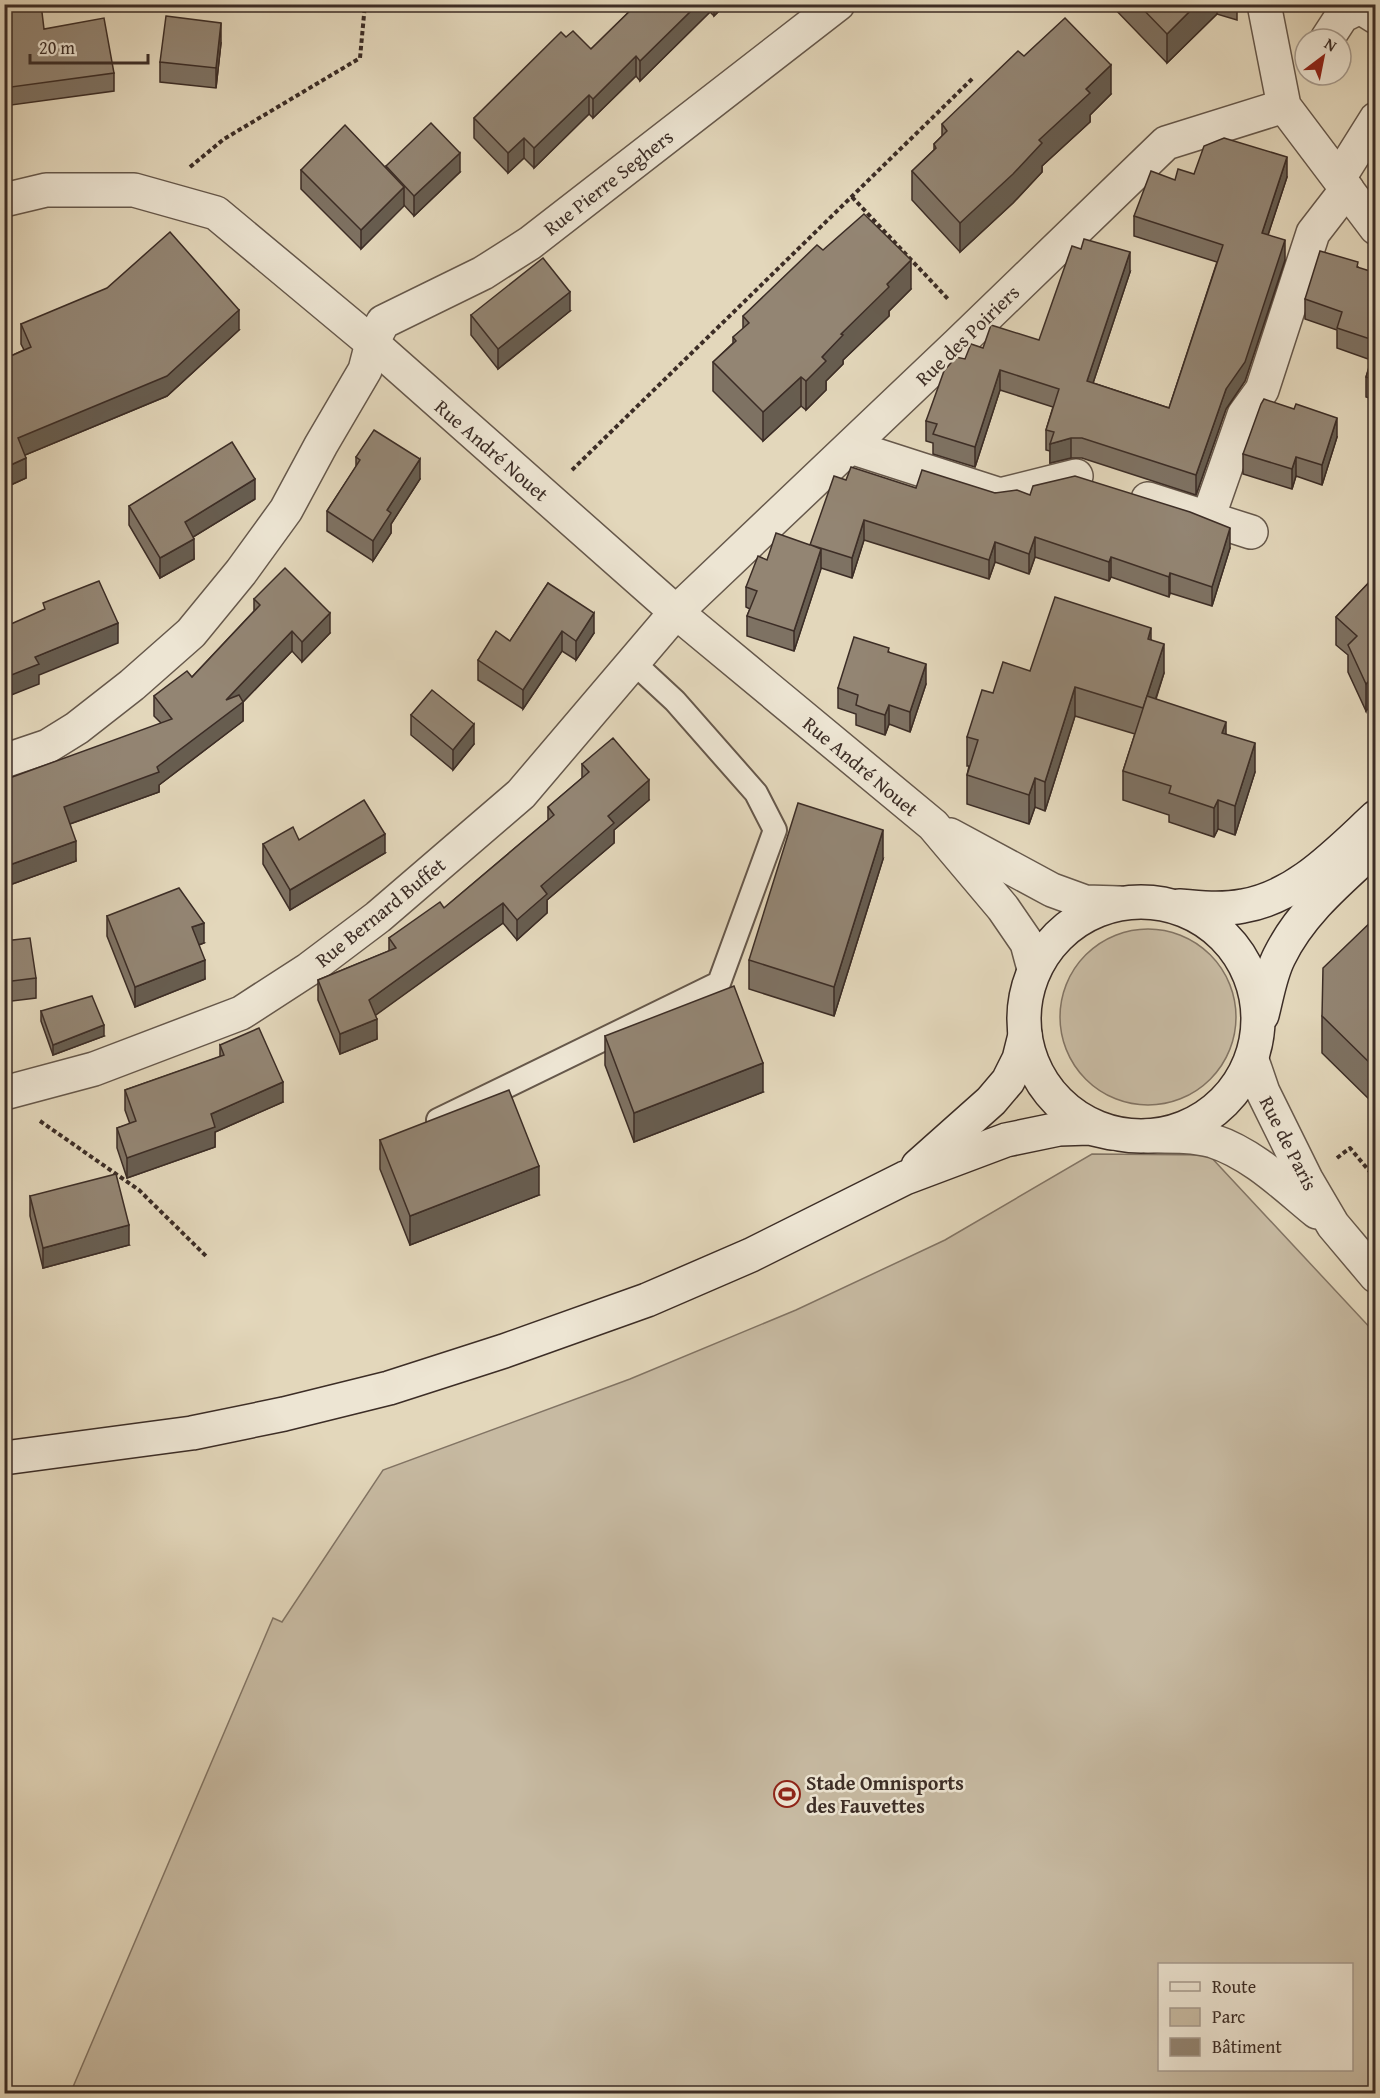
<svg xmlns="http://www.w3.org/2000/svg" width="1380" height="2098" font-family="'Gentium Book Plus',serif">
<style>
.green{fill:#c7baa2;stroke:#827464;stroke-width:1.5;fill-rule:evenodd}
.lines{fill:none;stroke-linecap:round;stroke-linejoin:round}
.lane-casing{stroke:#66584b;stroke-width:26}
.street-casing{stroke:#66584b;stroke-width:36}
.secondary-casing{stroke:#3c2d26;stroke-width:36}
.path{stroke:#3c2d26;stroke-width:4;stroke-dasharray:4.5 3;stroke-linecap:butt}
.lane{stroke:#ede5d3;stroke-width:22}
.street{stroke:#ede5d3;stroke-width:33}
.secondary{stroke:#ede5d3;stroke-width:33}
.wall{fill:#7e7263;stroke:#3c2d26;stroke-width:1.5}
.shaded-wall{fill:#675d50;stroke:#3c2d26;stroke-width:1.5}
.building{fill:#938573;stroke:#3c2d26;stroke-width:1.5}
.labels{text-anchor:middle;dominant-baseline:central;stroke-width:5;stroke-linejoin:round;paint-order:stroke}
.street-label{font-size:20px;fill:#3c2d26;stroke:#ede5d3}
.poi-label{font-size:20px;font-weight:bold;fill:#3c2d26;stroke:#ede5d3;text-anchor:start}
</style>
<rect width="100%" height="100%" fill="#e3d7bb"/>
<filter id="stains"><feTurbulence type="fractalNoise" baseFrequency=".00333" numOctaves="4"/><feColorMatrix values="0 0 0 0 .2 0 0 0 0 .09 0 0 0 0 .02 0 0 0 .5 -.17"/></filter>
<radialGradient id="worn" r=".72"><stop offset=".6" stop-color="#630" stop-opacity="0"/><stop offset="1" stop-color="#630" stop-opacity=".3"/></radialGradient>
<g class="green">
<circle cx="1148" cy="1017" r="88"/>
<path d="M 1092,1154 L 1209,1155 L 1375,1333 L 1375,2093 L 70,2094 L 273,1618 L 282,1622 L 383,1470 L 630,1379 L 796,1310 L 945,1240 ZM 1160,1964 L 1352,1964 L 1352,2070 L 1160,2070 Z"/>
</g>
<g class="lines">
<defs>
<polyline id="lane" points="438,1120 719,983 775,830 756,793 675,701 633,662"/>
<g id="street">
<polyline points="1264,4 1284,106 1376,228"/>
<polyline points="1327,39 1342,16 1360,7 1376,17"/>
<polyline points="1339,178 1376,119"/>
<polyline points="4,200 46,190 134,190 216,213 372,343 676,612 933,825 1003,908 1027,943 1034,969"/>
<polyline points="851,447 1000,495 1076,476"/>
<polyline points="1148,499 1251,532"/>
<polyline points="1208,518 1244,415 1262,390 1313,233 1347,189"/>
<polyline points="4,761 48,746 77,728 132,685 191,633 241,572 286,510 321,445 365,370 372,343 383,322 483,273 530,243 838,4"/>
<polyline points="950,835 1052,890 1085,902 1120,903"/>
<polyline points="1252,1060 1263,1092 1306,1179 1333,1225 1376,1276"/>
<polyline points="4,1093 94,1069 241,1013 309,969 378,917 521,794 676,612 958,344 1166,143 1284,106"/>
<path d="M 1148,1136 C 1169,1136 1192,1135 1213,1141 C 1253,1154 1285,1186 1317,1212"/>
</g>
<g id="secondary">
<circle cx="1141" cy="1019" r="117"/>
<path d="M 1179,906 C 1200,908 1222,910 1243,906 C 1297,897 1338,852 1376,817"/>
<path d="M 1262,1015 C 1267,996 1270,975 1279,957 C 1299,916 1333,886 1366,856"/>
<polyline points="918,1166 991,1101 1008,1081 1019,1059 1025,1035"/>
<polyline points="4,1458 192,1433 284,1414 389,1388 504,1351 647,1300 751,1255 905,1178 1006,1140 1059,1129 1089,1128 1111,1133"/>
</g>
</defs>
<use href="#lane" class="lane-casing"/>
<use href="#street" class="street-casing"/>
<use href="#secondary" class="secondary-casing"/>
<g class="path">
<polyline points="190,167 224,139 360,58 365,4"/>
<polyline points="852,197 949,300"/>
<polyline points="572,470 973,78"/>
<polyline points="40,1121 139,1190 208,1258"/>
<polyline points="1337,1158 1350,1148 1376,1179"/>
</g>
<use href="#lane" class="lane"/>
<use href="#street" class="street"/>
<use href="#secondary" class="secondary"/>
</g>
<g class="wall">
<polygon points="4,4 114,73 114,91 4,106"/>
<polygon points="637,4 726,4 714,16 710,12 640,81 636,76 593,118 589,114 534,168 524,158 508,173 474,138 474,118 566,37 591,49"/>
<polygon points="1110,4 1237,4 1237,20 1217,14 1167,63"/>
<polygon points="221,43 216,88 160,82 160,62"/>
<polygon points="1024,56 1111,94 1090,115 1090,122 1042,166 1042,172 1013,203 960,252 912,200 912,171 934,150 934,144 942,136 942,124"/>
<polygon points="386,166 460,172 414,216 404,205 361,249 301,189 301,170 386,168"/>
<polygon points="1194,174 1287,177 1268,235 1285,260 1245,381 1226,409 1196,495 1082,458 1071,458 1050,463 1050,451 1046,450 1046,430 1053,407 1000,390 975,467 933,454 933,443 926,441 926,421 965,359 983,348 1039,340 1130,272 1093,383 1169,408 1217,262 1134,236 1134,216 1175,180"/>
<polygon points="823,250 911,289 889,311 889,316 843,360 843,364 826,381 826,390 806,410 801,406 763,441 713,391 713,362 733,343 733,337 743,329 743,316"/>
<polygon points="1358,267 1373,286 1376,287 1376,400 1366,397 1366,377 1371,360 1337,348 1337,330 1305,319 1305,299"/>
<polygon points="570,311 498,369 471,335 471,315"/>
<polygon points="21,324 239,330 167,396 25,455 26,478 4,488 4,359 24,350 21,344"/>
<polygon points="1337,437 1322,485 1296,476 1292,489 1243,474 1243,454"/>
<polygon points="356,457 420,479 391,524 391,533 373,561 327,531 327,511 356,467"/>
<polygon points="846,480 916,488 1030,495 1230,548 1212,606 1170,593 1169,597 1111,577 1109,581 1035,557 1029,574 995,562 989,579 864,540 852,578 821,568 794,651 747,636 747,616 750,609 746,607 746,587 767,560 810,545"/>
<polygon points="255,499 193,537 194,559 160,578 129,525 129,506"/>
<polygon points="1376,575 1366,711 1348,672 1348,655 1336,645 1336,617"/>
<polygon points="548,583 594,633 576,660 562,651 523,709 478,680 478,660 510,641"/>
<polygon points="254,599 330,633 302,662 292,651 243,702 243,721 159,785 159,792 70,824 76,861 4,887 161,723 154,716 154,696 192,677 254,611"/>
<polygon points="1151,640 1164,673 1156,699 1226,734 1255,772 1235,835 1218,829 1214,837 1169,822 1169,815 1123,800 1123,771 1135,734 1075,716 1045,811 1035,807 1029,824 967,804 967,775 969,766 967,766 967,737 993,693 1030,671"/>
<polygon points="889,652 926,684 910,732 889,724 885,735 856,725 856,714 838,708 838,688"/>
<polygon points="411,715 474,744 453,770 411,735"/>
<polygon points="582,764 649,800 614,830 614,843 547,900 547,913 517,940 503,923 375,1015 377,1039 340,1054 318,1000 318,980 389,951 389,938 444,908 548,820 548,807 582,778"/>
<polygon points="299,840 385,853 290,910 263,864 263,844"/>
<polygon points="883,859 834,1016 749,989 749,960"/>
<polygon points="107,916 204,943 199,945 205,979 135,1007 107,936"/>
<polygon points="1376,917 1376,1106 1322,1053 1322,1016"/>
<polygon points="4,941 36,978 36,998 4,1002"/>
<polygon points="41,1011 104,1036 53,1055 41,1021"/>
<polygon points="605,1036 763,1092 634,1142 605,1065"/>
<polygon points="220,1045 283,1102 215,1132 215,1147 127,1178 117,1148 117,1128 130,1124 125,1110 125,1090 220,1057"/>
<polygon points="380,1140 539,1195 410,1245 380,1169"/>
<polygon points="30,1196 129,1245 43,1268 30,1216"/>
</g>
<g class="shaded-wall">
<polygon points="698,4 710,4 710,12 640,81 640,61"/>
<polygon points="714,4 726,4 714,16"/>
<polygon points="1197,4 1217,4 1217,14 1167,63 1167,34"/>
<polygon points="221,23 221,43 216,88 216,68"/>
<polygon points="636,56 636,76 593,118 593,99"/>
<polygon points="1111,65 1111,94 1090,115 1090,122 1042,166 1042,172 1013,203 960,252 960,223 1086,89"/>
<polygon points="589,95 589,114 534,168 534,148"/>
<polygon points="524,138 524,158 508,173 508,153"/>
<polygon points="460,153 460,172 414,216 414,196"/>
<polygon points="1287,157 1287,177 1262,253 1262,233"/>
<polygon points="404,187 404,206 361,249 361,230"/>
<polygon points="1285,240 1285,260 1245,381 1226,409 1196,495 1196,475 1226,389"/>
<polygon points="1130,252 1130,272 1087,401 1087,381"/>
<polygon points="911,260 911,289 889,311 889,316 843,360 843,364 826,381 826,390 806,410 806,381 822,357 841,334 887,284"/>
<polygon points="1373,272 1373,292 1369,285"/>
<polygon points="570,292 570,311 498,369 498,349"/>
<polygon points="239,310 239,330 167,396 18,458 18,438"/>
<polygon points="1000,370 1000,390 975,467 975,447"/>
<polygon points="801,377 801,406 763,441 763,412"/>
<polygon points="1337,418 1337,437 1322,485 1322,465"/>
<polygon points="1071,438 1071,458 1050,463 1050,444"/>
<polygon points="1296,457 1296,476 1292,489 1292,469"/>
<polygon points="26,458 26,478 4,488 4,468"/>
<polygon points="420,459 420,479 391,524 391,533 373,561 373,541 387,510"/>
<polygon points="255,479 255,499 185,542 185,522"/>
<polygon points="864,520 864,540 852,578 852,558"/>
<polygon points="1230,528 1230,548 1212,606 1212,587"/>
<polygon points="1035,537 1035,557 1029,574 1029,554"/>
<polygon points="194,539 194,559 160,578 160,558"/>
<polygon points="995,542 995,562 989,579 989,560"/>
<polygon points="821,549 821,569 794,651 794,631"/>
<polygon points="1111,557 1111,577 1109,581 1109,562"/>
<polygon points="1170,573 1170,593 1169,597 1169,577"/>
<polygon points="330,613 330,633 302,662 302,642"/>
<polygon points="594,613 594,633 576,660 576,641"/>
<polygon points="118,623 118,643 39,675 39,684 4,698 4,678 35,657"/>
<polygon points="1151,628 1151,657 1148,639"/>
<polygon points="292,631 292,651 243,702 243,721 159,785 159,792 64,826 64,807 226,700"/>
<polygon points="562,631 562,651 523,709 523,690"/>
<polygon points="1164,644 1164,673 1143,737 1143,708"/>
<polygon points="926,664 926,684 910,732 910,712"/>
<polygon points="1376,674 1376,701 1366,711 1366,684"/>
<polygon points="1075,687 1075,716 1045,811 1045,782"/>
<polygon points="889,705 889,724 885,735 885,715"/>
<polygon points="1226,722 1226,751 1222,733"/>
<polygon points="474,724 474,744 453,770 453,750"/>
<polygon points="1255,743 1255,772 1235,835 1235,806"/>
<polygon points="1035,778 1035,807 1029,824 1029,795"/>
<polygon points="649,780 649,800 614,830 614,843 547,900 547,913 517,940 517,920 541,886 608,816"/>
<polygon points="1218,800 1218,829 1214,837 1214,808"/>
<polygon points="883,830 883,859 834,1016 834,987"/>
<polygon points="385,834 385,853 290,910 290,890"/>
<polygon points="76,841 76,861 4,887 4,867"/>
<polygon points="503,903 503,923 369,1020 369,1000"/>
<polygon points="204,923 204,943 192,947 192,927"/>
<polygon points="205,960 205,979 135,1007 135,987"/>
<polygon points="377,1019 377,1039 340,1054 340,1034"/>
<polygon points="104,1025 104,1036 53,1055 53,1045"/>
<polygon points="763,1063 763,1092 634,1142 634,1113"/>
<polygon points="283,1082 283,1102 215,1132 215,1147 127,1178 127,1158 211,1114"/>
<polygon points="539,1166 539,1195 410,1245 410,1216"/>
<polygon points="129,1225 129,1245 43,1268 43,1248"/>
</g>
<g class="building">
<polygon points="4,4 41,4 44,29 104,18 114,73 4,88 4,28 7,28"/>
<polygon points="637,4 698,4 640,61 636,56 593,99 589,95 534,148 524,138 508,153 474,118 561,32 566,37 573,31 591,49"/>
<polygon points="1138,4 1197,4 1167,34"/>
<polygon points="166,16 221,23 216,68 160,62"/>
<polygon points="1065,18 1111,65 1086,89 1090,93 1039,140 1042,143 1013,174 960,223 912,171 936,148 934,144 947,131 942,124 1018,51 1024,56"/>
<polygon points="431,123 460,153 414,196 386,166"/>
<polygon points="345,125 404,187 361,230 301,170"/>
<polygon points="1224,138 1287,157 1262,233 1285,240 1245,362 1226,389 1196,475 1082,438 1071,438 1050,444 1054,432 1046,430 1059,389 1000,370 975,447 933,434 937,424 926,421 944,371 956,357 965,359 971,344 983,348 991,325 1039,340 1072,246 1081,249 1084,239 1130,252 1087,381 1169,408 1223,245 1134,216 1151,171 1175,180 1178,169 1194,174 1204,146"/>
<polygon points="864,214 911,260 887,284 889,287 841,334 843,335 822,357 826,361 806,381 801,377 763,412 713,362 736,341 733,337 749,323 743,316 817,245 823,250"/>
<polygon points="170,232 239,310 167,376 18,438 26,458 4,468 4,359 31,347 21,324 107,288"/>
<polygon points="1320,251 1358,262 1357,267 1373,272 1369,285 1376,287 1376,341 1337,328 1342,312 1305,299"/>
<polygon points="543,258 570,292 498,349 471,315"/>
<polygon points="1376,347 1376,380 1366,377"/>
<polygon points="1264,399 1294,409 1296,404 1337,418 1322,465 1296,457 1292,469 1243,454 1261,404"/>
<polygon points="374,430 420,459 387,510 391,513 373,541 327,511 360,460 356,457"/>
<polygon points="232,442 255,479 185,522 194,539 160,558 129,506"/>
<polygon points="851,467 916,488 922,470 995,493 1017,490 1030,495 1033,486 1075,476 1190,512 1230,528 1212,587 1170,573 1169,577 1111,557 1109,562 1035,537 1029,554 995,542 989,560 864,520 852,558 811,545 821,549 794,631 747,616 757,591 746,587 758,556 767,560 776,533 810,545 834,476 846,480"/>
<polygon points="285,568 330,613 302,642 292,631 226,700 239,695 243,702 157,767 159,772 64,807 76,841 4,867 4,780 172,719 154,696 187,671 192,677 260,605 254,599"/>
<polygon points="1376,575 1376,674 1366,684 1348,645 1357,636 1336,617"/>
<polygon points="99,581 118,623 35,657 39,664 4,678 4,627 45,609 43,603"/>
<polygon points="548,583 594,613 576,641 562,631 523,690 478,660 496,631 510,641"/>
<polygon points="1055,597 1151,628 1148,639 1164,644 1143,708 1075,687 1045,782 1035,778 1029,795 967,775 978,740 967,737 982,690 993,693 1003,662 1030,671"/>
<polygon points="854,637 889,648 888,652 926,664 910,712 889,705 885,715 869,710 856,705 858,695 838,688"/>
<polygon points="432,690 474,724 453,750 411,715"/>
<polygon points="1147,696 1226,722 1222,733 1255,743 1235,806 1218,800 1214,808 1169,793 1171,786 1123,771"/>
<polygon points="613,738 649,780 608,816 614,823 541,886 547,894 517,920 503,903 369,1000 377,1019 340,1034 318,980 396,948 389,938 440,902 444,908 554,815 548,807 589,772 582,764"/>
<polygon points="364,800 385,834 290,890 263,844 293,827 299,840"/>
<polygon points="798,803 883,830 834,987 749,960"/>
<polygon points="179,888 204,923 192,927 205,960 135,987 107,916"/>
<polygon points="1376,917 1376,1069 1322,1016 1323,968"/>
<polygon points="30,938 36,978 4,982 4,941"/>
<polygon points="734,986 763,1063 634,1113 605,1036"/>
<polygon points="92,996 104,1025 53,1045 41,1011"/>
<polygon points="259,1028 283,1082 211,1114 215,1127 127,1158 117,1128 136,1121 125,1090 224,1055 220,1045"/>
<polygon points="509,1090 539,1166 410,1216 380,1140"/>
<polygon points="116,1174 129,1225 43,1248 30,1196"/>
</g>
<defs>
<symbol id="stadium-ring" viewBox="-11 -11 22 22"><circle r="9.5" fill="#ede5d3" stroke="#8f2418" stroke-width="1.5"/><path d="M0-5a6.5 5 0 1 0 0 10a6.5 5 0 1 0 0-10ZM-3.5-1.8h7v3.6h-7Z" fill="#8f2418"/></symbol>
</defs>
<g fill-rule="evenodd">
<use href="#stadium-ring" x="772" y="1779" width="30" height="30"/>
</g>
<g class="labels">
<g class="street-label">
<text transform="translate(608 182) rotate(-38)">Rue Pierre Seghers</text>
<text transform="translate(967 335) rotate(-44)">Rue des Poiriers</text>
<text transform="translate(492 450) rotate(41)">Rue André Nouet</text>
<text transform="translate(861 766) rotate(40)">Rue André Nouet</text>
<text transform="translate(380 912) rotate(-39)">Rue Bernard Buffet</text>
<text transform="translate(1289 1143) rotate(63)">Rue de Paris</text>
</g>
<g class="poi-label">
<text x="806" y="1782">Stade Omnisports<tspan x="806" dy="23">des Fauvettes</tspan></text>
</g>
</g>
<rect width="1380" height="2098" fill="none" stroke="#e3d7bb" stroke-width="24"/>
<rect x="6" y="6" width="1368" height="2086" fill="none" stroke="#3c2d26" stroke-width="3"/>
<rect x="12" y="12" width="1356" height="2074" fill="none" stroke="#3c2d26" stroke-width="1.5"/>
<rect x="1158" y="1963" width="195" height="108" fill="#ede5d3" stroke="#a69b8e" stroke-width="1.5"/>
<rect x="1170" y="1982" width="30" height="9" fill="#ede5d3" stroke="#a69b8e" stroke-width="1.5"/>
<text x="1212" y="1993" font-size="18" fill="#3c2d26">Route</text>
<rect x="1170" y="2008" width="30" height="18" fill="#c7baa2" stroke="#a69b8e" stroke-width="1.5"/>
<text x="1212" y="2023" font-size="18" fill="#3c2d26">Parc</text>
<rect x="1170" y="2038" width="30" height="18" fill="#938573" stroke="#a69b8e" stroke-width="1.5"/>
<text x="1212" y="2053" font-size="18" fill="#3c2d26">Bâtiment</text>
<g transform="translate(1323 57) rotate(32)"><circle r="28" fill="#ede5d3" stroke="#a69b8e" stroke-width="1.5"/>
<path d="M0-4.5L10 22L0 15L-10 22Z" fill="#8f2418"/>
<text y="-9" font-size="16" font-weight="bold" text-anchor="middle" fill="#3c2d26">N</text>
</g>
<path d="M30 54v9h118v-9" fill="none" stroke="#3c2d26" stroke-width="3"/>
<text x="39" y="54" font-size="18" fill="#3c2d26" stroke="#ede5d3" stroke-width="4.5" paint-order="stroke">20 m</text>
<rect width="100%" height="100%" filter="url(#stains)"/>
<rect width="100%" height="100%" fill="url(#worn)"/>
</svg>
